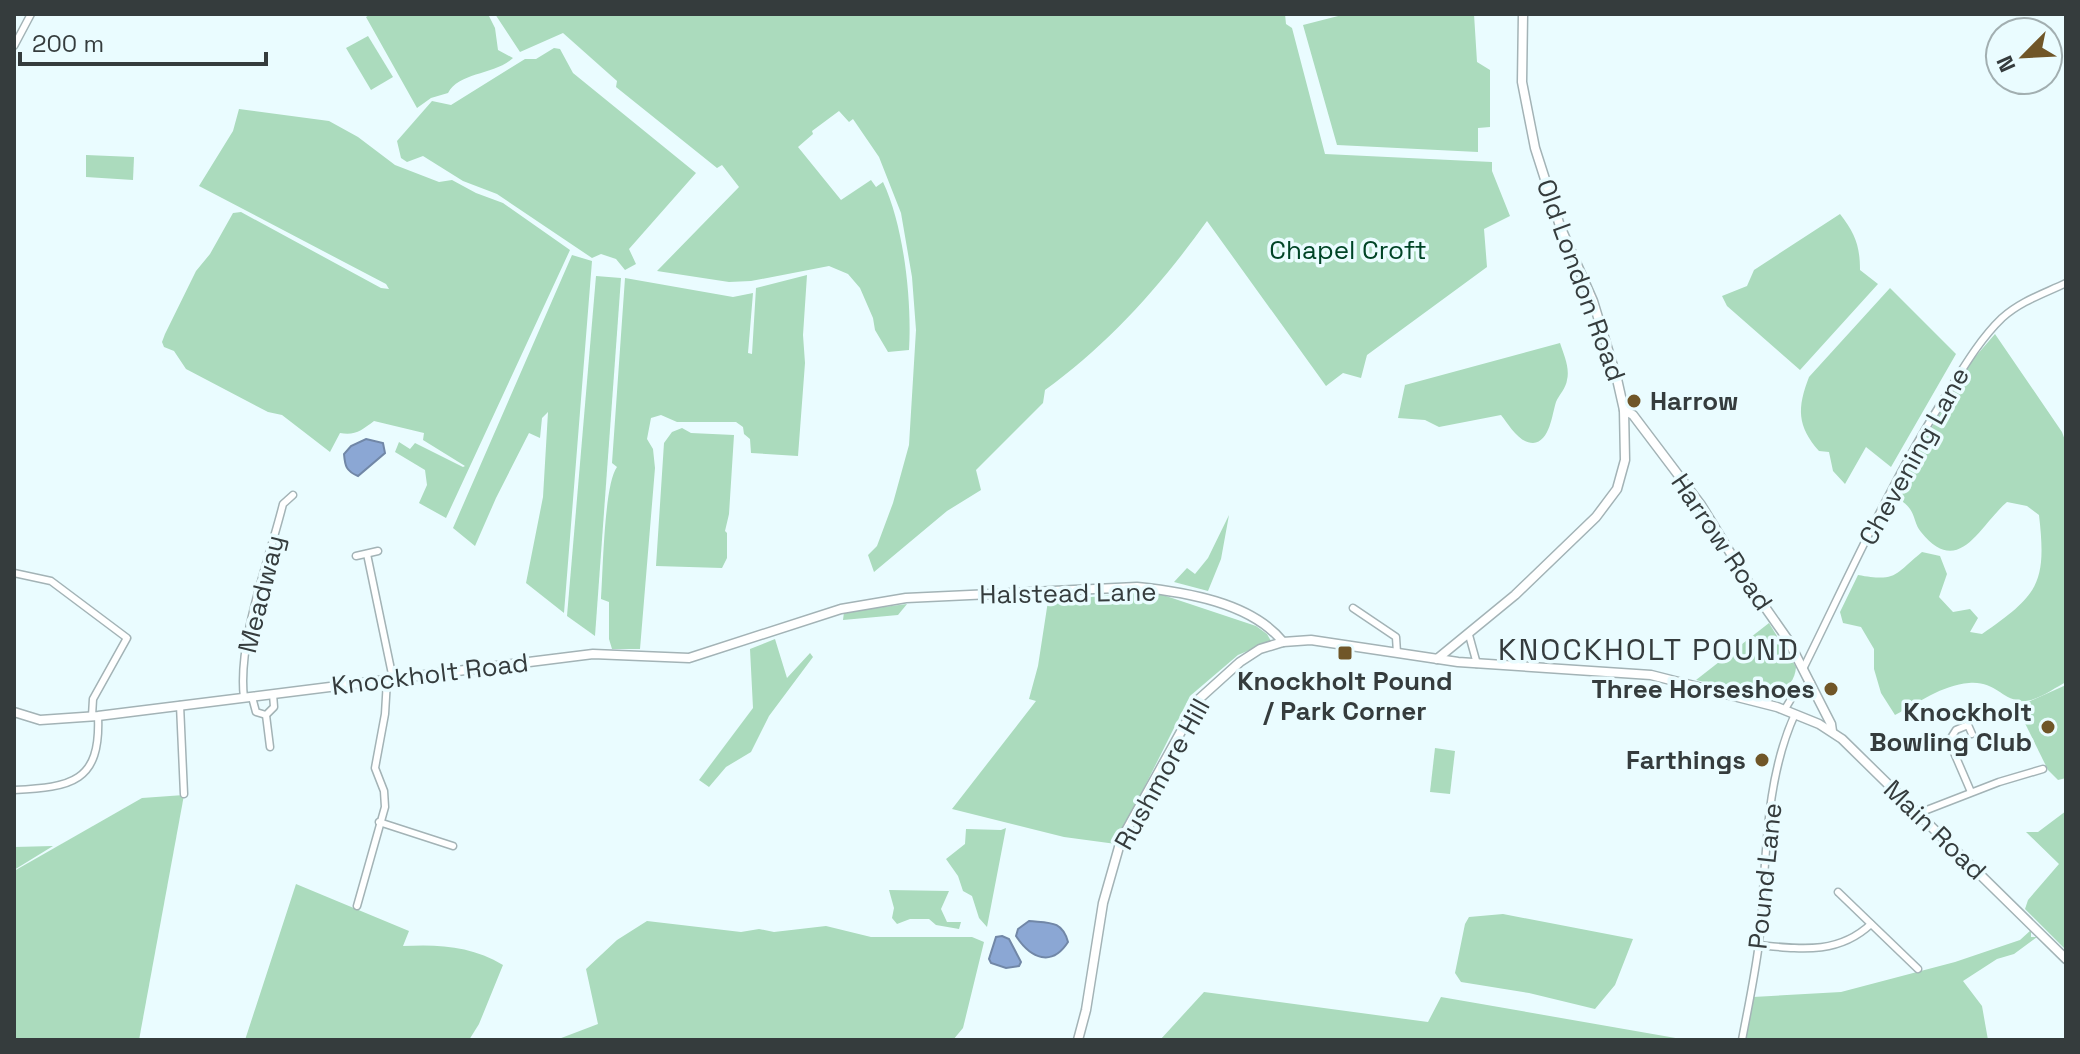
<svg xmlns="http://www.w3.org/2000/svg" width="2080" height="1054" font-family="'Space Grotesk',sans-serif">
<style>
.green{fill:#abdbbd}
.water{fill:#8ba7d4;stroke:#7187a7;stroke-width:2}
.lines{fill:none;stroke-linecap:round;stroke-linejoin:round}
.minor-casing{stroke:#a3b3b6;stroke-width:9}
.tertiary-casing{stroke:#a3b3b6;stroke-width:11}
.minor{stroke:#fff;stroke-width:6}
.tertiary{stroke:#fff;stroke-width:8}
.poi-dot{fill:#705628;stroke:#eafcff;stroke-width:3}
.labels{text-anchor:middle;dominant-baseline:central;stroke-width:7;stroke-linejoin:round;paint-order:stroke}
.park-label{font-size:26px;fill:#004426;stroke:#eafcff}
.street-label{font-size:26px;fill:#353c3d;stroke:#eafcff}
.poi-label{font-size:26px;font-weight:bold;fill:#353c3d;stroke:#eafcff;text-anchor:end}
.quarter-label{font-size:30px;letter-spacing:2px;fill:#353c3d;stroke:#eafcff}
</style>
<rect width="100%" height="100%" fill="#eafcff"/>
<g class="green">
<path d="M 371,14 L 488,14 L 495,28 L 498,50 L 513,58 C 495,75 459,72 448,93 L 431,98 L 417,108 L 366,17 Z"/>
<path d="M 495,14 L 1285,14 L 1286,24 L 1292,28 L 1325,154 L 1492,162 L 1492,171 L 1510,216 L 1484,229 L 1487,267 L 1367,355 L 1361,378 L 1343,373 L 1326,386 L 1207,221 C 1162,284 1108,345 1045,390 L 1043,403 L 976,470 L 981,490 L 947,511 L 874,572 L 868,555 L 877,546 L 893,503 L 909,445 L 916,330 L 912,277 L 901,213 L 879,157 L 853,119 L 849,122 L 839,111 L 812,131 L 813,134 L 798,147 L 841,200 L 871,180 L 876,187 L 883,182 C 904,226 912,301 909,350 L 888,352 L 875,330 L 873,318 L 860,288 L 848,274 L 829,266 L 751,281 L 729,282 L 657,271 L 739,187 L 722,165 L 717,168 L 616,87 L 617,81 L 563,33 L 520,52 Z"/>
<polygon points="1346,14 1474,14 1477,62 1490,70 1490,127 1478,128 1478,152 1337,145 1303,25"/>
<polygon points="368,36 393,77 371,90 346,48"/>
<polygon points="554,48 560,49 573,73 696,173 629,249 636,264 625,270 616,259 601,254 592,258 497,194 463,181 423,156 407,162 401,158 397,141 432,101 451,105 525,59 536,59"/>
<path d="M 239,109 L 329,121 L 358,137 L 395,165 L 439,182 L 452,180 L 476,193 L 503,203 L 570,250 L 446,518 L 419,503 L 427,485 L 425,470 L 395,452 L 399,442 L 410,449 L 415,443 L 463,467 L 465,466 L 423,440 L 424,433 L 374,421 C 362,430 355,436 340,433 L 330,452 L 282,415 L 268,412 L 186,369 L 174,351 L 164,347 L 162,342 L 165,334 L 196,271 L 210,254 L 233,213 L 241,212 L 381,288 L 389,289 L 386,284 L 199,186 L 233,131 Z"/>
<polygon points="86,155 134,157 133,180 86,177"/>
<path d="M 1840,214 C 1855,233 1860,246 1860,270 L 1878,284 L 1800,370 L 1727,306 L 1722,296 L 1747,286 L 1754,270 Z"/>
<polygon points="572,255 592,261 564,613 526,583 543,497 548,412 542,418 540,438 529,433 496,498 475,546 453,528"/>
<path d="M 807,275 L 803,335 L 805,363 L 798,456 L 751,453 L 750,439 L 744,434 L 743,427 L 736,422 L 677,422 L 661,415 L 651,418 L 647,439 L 653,449 L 655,468 L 640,649 L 612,649 L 609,639 L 609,602 L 601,599 C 603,573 604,484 617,467 L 612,463 L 625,278 L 733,297 L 753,293 L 748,353 L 752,354 L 756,288 Z"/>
<polygon points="596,276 621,278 595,636 567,616"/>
<path d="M 1890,288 L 1956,354 L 1891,467 L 1866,447 L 1845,484 L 1833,471 L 1829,452 L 1819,451 C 1797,426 1797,408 1809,377 Z"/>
<path d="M 1995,334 L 2062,432 L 2066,443 L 2066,682 C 2054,688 2035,703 2020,701 C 2000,698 1995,681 1969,683 C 1942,685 1918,703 1895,715 L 1881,693 L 1874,669 L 1874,649 L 1861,627 L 1843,623 L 1840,612 L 1858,575 C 1897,582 1894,575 1922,552 L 1940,556 L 1947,574 L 1939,597 L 1953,612 L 1970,609 L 1978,618 L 1970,632 L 1982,634 C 2038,595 2047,584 2039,515 L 2027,506 L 2007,502 C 1979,526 1959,579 1921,532 C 1915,525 1915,516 1910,509 C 1907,504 1900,500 1896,496 L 1909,466 L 1969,364 Z"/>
<path d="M 1560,343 C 1564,355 1570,368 1567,380 C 1566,388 1559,395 1556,402 C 1552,414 1550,442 1533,443 C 1519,443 1509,425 1501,415 L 1439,427 L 1425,420 L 1398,418 L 1405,385 Z"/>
<polygon points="682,428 691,433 734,435 729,514 725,531 727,533 727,558 722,568 656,566 664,443 672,432"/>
<polygon points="1229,515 1221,559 1208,591 1174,582 1187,568 1195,574 1208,558"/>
<polygon points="1135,593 1163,595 1256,626 1267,634 1271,641 1238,655 1190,696 1116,844 1064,837 952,809 1036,701 1029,699 1038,666 1048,601"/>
<polygon points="907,604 898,615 843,620 844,612"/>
<path d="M 1769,623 L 1796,667 C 1795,683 1784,690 1771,698 L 1696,680 Z"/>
<polygon points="775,639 787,678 810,653 813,657 769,716 751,752 726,767 709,787 699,780 753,708 750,649"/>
<polygon points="2066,685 2066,778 2058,780 2048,770 2017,707"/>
<polygon points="1435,748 1455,751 1450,794 1430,792"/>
<polygon points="184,795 139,1040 14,1040 14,871 142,798"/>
<polygon points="2066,811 2066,950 2025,909 2028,900 2059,864 2026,832 2038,832"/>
<polygon points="1006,828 987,927 979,918 972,896 963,891 958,876 946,859 965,844 966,829 1001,830"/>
<polygon points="53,846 14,870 14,847"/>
<path d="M 296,884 L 409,931 L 403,946 C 439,944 472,946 503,965 L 479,1024 L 469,1040 L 245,1040 Z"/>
<polygon points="889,890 949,891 941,909 947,922 961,922 959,929 936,925 929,919 910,919 897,924 892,918 894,908"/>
<polygon points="1503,914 1633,939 1615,985 1595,1009 1529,993 1461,982 1455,973 1465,924 1469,917"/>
<polygon points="647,921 741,932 759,929 774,932 826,926 871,937 972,937 984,942 963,1028 953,1040 556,1040 598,1024 586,969 617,940"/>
<polygon points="2031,930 2031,937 2037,937 2014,954 1997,959 1963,981 1982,1006 1988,1040 1746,1040 1753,997 1841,992 1955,962 2020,940"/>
<polygon points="1204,992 1428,1022 1441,997 1687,1040 1160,1040"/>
</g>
<g class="water">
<path d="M 366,439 L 383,443 L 385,453 L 358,476 C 346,471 345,466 344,454 L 351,446 Z"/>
<path d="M 1029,921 C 1049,923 1062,920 1068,942 C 1052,967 1031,959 1016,936 L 1018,929 Z"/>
<polygon points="1002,936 1009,939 1021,962 1019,966 1006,968 991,963 989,959 996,937"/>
</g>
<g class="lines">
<defs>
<g id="minor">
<polyline points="14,46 31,14"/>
<polyline points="367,554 393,679"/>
<polyline points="356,556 378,551"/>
<polyline points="14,573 51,581 127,638 93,699 92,716"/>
<polyline points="1353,608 1396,637 1397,653"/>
<polyline points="1469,635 1477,664"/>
<path d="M 1804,667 C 1849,576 1890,483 1945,397 C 1962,370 1979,340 2002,318 C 2021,301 2043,294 2066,283"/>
<polyline points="252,697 256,712 266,715 274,707 273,694"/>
<path d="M 244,698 C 237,641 269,561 283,504 L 293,495"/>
<polyline points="180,705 184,794"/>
<polyline points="1785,709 1794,694 1811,683"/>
<polyline points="266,715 270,747"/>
<path d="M 14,790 C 71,787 101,783 98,716"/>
<polyline points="1971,792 1949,741 1956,730 1968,725 1972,734"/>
<polyline points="1919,813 1999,782 2043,769"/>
<polyline points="379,822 453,846"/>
<polyline points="1838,892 1918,969"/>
<polyline points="357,906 385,807 384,791 375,768 385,714 387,680"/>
<path d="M 1758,945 C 1800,949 1838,955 1871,924"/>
<path d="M 1742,1040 C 1748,1008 1755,975 1759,943 C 1767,867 1763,784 1795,714"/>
</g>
<g id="tertiary">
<polyline points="1624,410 1633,415 1701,505 1753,590 1788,640 1831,724 1832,731"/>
<polyline points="1437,659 1515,595 1596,517 1617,489 1625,460 1624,410 1617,379 1593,301 1560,226 1535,148 1522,82 1523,14"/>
<path d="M 14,712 L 40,720 L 98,716 L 593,654 L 689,658 L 841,609 L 906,598 L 1137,587 C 1184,592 1251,602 1283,642"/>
<polyline points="1078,1040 1086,1010 1103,903 1121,840 1199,699 1240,662 1260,649 1283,642 1311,640 1458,662 1651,675 1777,707 1819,724 1842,739 2066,959"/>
</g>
</defs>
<use href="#minor" class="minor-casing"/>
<use href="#tertiary" class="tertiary-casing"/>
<use href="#minor" class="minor"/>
<use href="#tertiary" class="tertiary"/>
</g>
<g class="poi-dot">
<circle cx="1634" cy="401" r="8"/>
<rect x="1337" y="645" width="16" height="16" rx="4"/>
<circle cx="1831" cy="689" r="8"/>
<circle cx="2048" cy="727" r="8"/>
<circle cx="1762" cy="760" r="8"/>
</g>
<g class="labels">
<g class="park-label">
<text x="1348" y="250">Chapel Croft</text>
</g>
<g class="street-label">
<text transform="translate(1581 280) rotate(70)">Old London Road</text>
<text transform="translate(1914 456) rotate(-61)">Chevening Lane</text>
<text transform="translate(1722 542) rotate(56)">Harrow Road</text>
<text transform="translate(1068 593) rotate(-1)">Halstead Lane</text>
<text transform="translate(261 594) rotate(-76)">Meadway</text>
<text transform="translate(430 674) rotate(-7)">Knockholt Road</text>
<text transform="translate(1162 774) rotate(-61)">Rushmore Hill</text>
<text transform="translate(1935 830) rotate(44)">Main Road</text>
<text transform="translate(1765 876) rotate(-84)">Pound Lane</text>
</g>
<g class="poi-label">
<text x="1650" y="401" text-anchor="start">Harrow</text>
<text x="1345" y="681" text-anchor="middle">Knockholt Pound<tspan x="1345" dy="30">/ Park Corner</tspan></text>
<text x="1815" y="689">Three Horseshoes</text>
<text x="2032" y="712">Knockholt<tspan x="2032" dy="30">Bowling Club</tspan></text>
<text x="1746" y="760">Farthings</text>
</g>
<g class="quarter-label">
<text x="1649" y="649">KNOCKHOLT POUND</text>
</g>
</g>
<rect width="2080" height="1054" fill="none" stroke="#353c3d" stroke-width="32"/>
<g transform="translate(2024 56) rotate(246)"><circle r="38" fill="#eafcff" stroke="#a2afb1" stroke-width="2"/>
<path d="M0-6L14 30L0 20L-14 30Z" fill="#705628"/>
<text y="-12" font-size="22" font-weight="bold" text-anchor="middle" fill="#353c3d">N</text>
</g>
<path d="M20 52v12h246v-12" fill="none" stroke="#353c3d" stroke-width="4"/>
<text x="32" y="52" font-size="24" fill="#353c3d" stroke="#eafcff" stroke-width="6" paint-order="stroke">200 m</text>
</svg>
